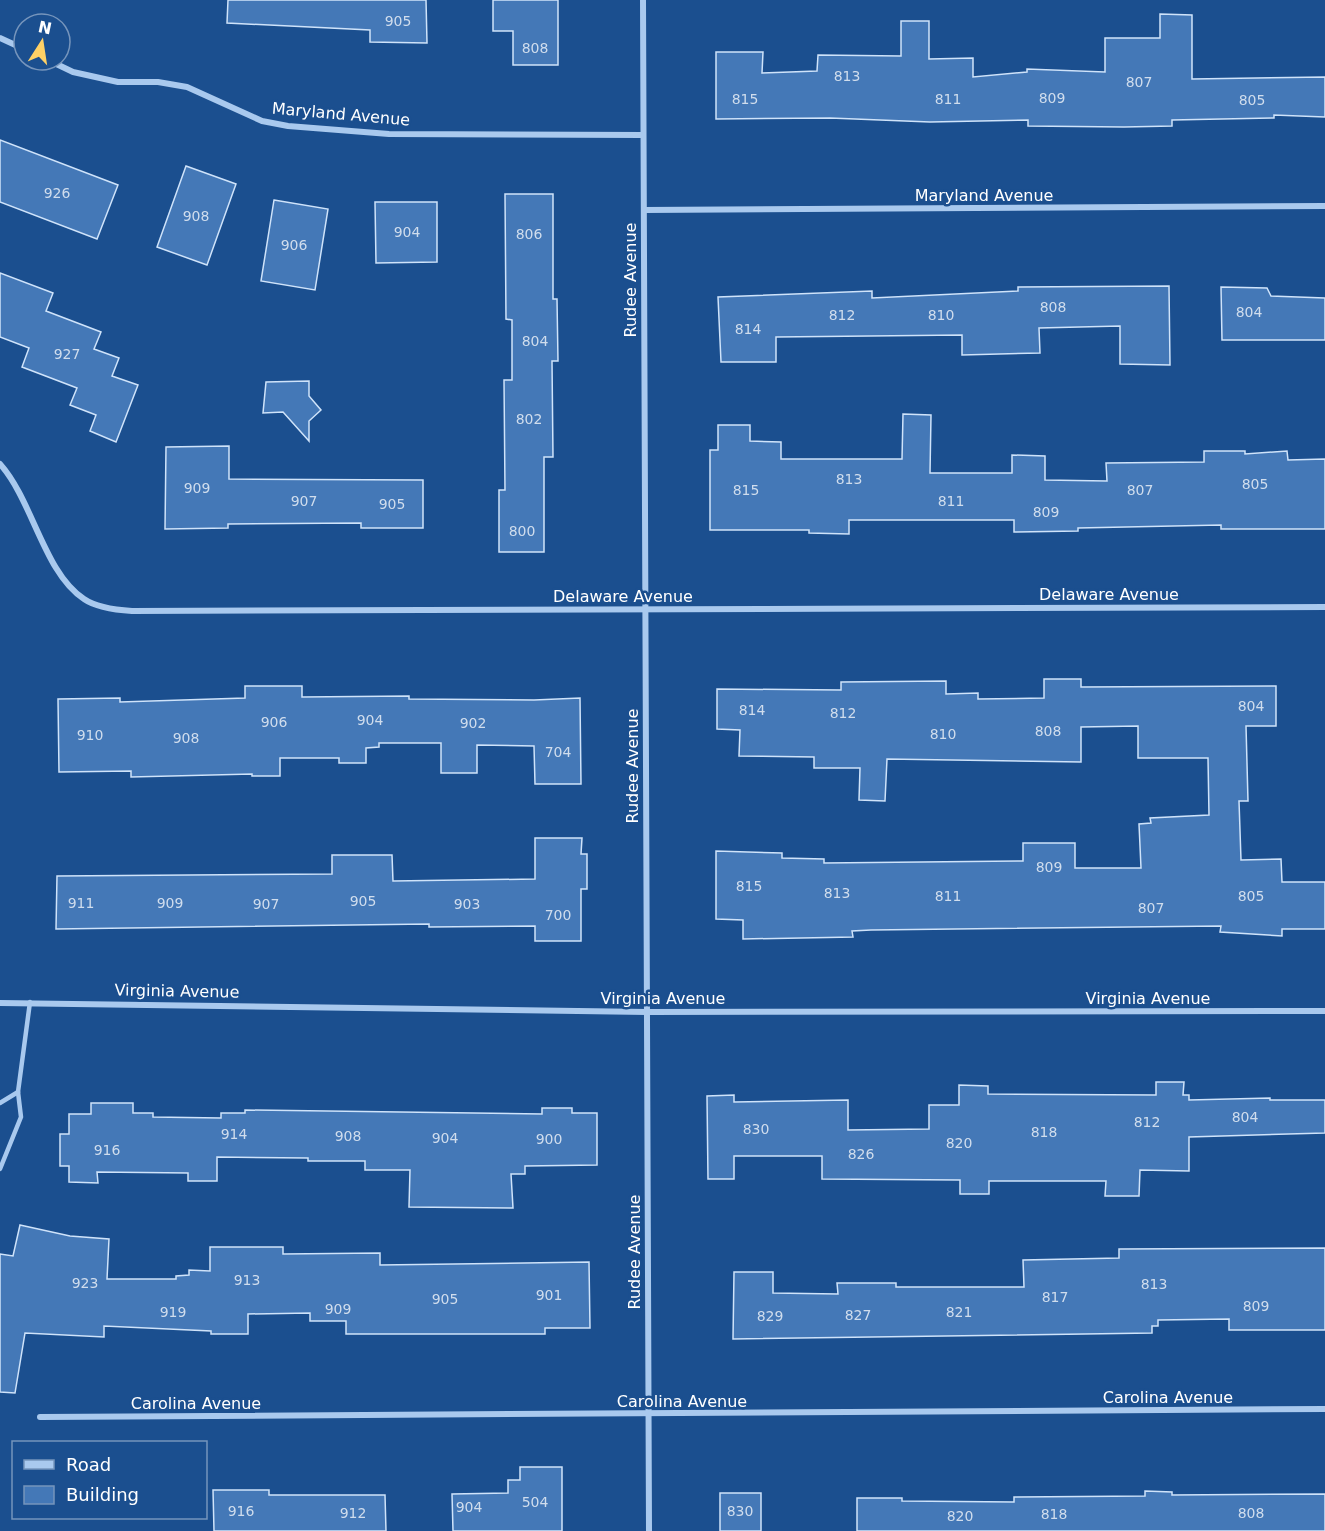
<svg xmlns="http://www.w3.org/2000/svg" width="1325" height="1531" font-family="'DejaVu Sans',sans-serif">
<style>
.building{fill:#4478b7;stroke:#cfe3fa;stroke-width:1.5}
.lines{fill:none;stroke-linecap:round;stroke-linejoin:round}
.service{stroke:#a9c9ee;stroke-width:4.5}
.minor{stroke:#a9c9ee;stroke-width:6}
.labels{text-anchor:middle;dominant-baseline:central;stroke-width:5;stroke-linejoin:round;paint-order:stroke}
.number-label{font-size:14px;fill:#d0dded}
.street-label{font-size:16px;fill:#fff;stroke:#1b4f8f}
</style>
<rect width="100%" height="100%" fill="#1b4f8f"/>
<g class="building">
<polygon points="228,0 426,0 427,43 370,42 370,30 227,23"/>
<polygon points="493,0 558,0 558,65 513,65 513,31 493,31"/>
<polygon points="1160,14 1192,15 1192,79 1325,77 1325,117 1274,115 1274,118 1172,120 1172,126 1124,127 1028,126 1028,120 930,122 830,118 716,119 716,52 763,52 762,73 817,71 818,55 901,56 901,21 929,21 929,59 973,58 973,77 1027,72 1027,69 1105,72 1105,38 1160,38"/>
<polygon points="0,140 118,185 97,239 0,202"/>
<polygon points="186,166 236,184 207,265 157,247"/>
<polygon points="505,194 553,194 553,299 557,299 558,361 552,361 553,457 544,457 544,552 499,552 499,490 505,490 504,380 512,380 512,320 506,319"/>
<polygon points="274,200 328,209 315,290 261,281"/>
<polygon points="375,202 437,202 437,262 376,263"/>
<polygon points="0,273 53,293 46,311 101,332 94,349 119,358 112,376 138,385 116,442 90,431 96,415 70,405 77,388 22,367 29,348 0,337"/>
<polygon points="1169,286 1170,365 1120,364 1120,326 1039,328 1040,353 962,355 962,335 776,337 776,362 721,362 718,297 872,291 872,298 1018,291 1018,287"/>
<polygon points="1221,287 1267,288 1271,296 1325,298 1325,340 1222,340"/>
<polygon points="309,381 309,396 321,410 309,421 309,441 283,412 263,413 266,382"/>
<polygon points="903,414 931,415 930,473 1012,473 1012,455 1045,456 1045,480 1107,481 1106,463 1204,462 1204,451 1245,451 1245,454 1287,451 1288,460 1325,459 1325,529 1221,529 1221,525 1078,528 1078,531 1014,532 1014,520 849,520 849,534 809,533 809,530 710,530 710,450 718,450 718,425 750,425 750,441 781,442 781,459 902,459"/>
<polygon points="229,446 229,479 423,480 423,528 361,528 361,523 228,524 228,528 165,529 166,447"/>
<polygon points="1044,679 1081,679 1081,687 1276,686 1276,726 1246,726 1248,801 1239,801 1241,860 1281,859 1282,882 1325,882 1325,929 1282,929 1282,936 1220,932 1221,926 871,930 852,931 853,937 743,939 743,920 716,919 716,851 782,853 782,858 824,859 824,863 1023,861 1023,843 1075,843 1075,868 1141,868 1139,824 1151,823 1150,818 1209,815 1208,758 1138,758 1138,726 1081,727 1081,762 887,759 885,801 859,800 860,768 814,768 814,757 739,756 740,730 717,729 717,689 841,690 841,682 946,681 946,694 978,693 978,699 1044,698"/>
<polygon points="245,686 302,686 302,697 409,696 409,699 534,700 580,698 581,784 535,784 534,746 477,745 477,773 441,773 441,743 379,743 379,747 366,748 366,763 339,763 339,758 280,758 280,776 252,776 252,774 131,777 131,771 59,772 58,699 120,698 120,702 245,698"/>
<polygon points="535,838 582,838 581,854 587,854 587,889 581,889 581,941 535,941 535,926 429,927 429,924 56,929 57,876 332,874 332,855 392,855 393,881 535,879"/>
<polygon points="1156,1082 1184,1082 1183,1095 1189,1095 1189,1100 1270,1098 1270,1100 1325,1100 1325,1133 1189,1137 1189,1171 1140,1170 1139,1196 1105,1196 1106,1181 989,1181 989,1194 960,1194 960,1180 822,1179 822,1156 734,1156 734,1179 708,1179 707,1096 734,1095 734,1102 848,1100 848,1130 929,1129 929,1105 959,1105 959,1085 988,1086 988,1094 1156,1095"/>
<polygon points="91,1103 133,1103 133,1113 153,1113 153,1117 221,1118 221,1113 245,1113 245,1110 542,1114 542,1108 572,1108 572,1113 597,1113 597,1165 525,1166 525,1174 511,1174 513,1208 409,1207 410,1170 365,1170 365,1161 308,1161 308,1158 217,1157 217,1181 188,1181 188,1173 97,1172 98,1183 69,1182 69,1166 60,1166 60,1134 69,1134 69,1114 91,1114"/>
<polygon points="20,1225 70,1236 109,1239 107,1279 176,1279 176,1276 189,1275 189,1270 210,1271 210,1247 283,1247 283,1254 380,1253 380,1265 589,1262 590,1328 545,1328 545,1334 346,1334 346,1321 310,1321 310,1313 248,1314 248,1334 211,1334 211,1331 104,1326 104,1337 25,1333 15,1393 0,1392 0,1254 13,1256"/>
<polygon points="1325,1248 1325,1330 1229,1330 1229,1319 1158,1320 1158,1326 1152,1326 1152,1333 733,1339 734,1272 773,1272 773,1293 838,1294 837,1283 896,1283 896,1287 1024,1287 1023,1260 1119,1258 1119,1249"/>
<polygon points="520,1467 562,1467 562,1531 453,1531 452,1494 508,1493 508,1480 520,1480"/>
<polygon points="213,1490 269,1490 269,1495 385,1495 386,1531 214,1531"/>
<polygon points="1145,1491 1172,1492 1172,1495 1325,1494 1325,1531 857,1531 857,1498 902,1498 902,1501 1014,1502 1014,1497 1145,1496"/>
<rect x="720" y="1493" width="41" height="38"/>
</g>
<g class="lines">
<g class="service">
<polyline points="0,1103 18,1092"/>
<polyline points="0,1169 21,1117 18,1092 30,1002"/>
</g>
<g class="minor">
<polyline points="643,0 649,1531"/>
<polyline points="0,38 24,49"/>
<polyline points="48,60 73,72 118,82 158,82 187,87 262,121 288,126 389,134 643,135"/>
<polyline points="644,210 1325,206"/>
<path d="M 0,464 C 33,501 44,573 84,599 C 97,608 116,610 132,611 L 1325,607"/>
<polyline points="0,1003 647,1012 1325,1011"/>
<polyline points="40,1417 1325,1409"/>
</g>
</g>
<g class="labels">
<g class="number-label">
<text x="398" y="21">905</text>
<text x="535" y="48">808</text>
<text x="847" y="76">813</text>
<text x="1139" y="82">807</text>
<text x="1052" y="98">809</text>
<text x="745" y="99">815</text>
<text x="948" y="99">811</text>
<text x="1252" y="100">805</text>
<text x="57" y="193">926</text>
<text x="196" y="216">908</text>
<text x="407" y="232">904</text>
<text x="529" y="234">806</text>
<text x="294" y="245">906</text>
<text x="1053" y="307">808</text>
<text x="1249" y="312">804</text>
<text x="842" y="315">812</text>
<text x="941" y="315">810</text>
<text x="748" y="329">814</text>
<text x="535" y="341">804</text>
<text x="67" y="354">927</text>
<text x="529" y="419">802</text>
<text x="849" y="479">813</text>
<text x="1255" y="484">805</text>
<text x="197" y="488">909</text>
<text x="746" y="490">815</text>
<text x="1140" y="490">807</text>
<text x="304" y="501">907</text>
<text x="951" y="501">811</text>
<text x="392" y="504">905</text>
<text x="1046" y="512">809</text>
<text x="522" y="531">800</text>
<text x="1251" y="706">804</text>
<text x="752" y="710">814</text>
<text x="843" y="713">812</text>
<text x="370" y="720">904</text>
<text x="274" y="722">906</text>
<text x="473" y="723">902</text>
<text x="1048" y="731">808</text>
<text x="943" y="734">810</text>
<text x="90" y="735">910</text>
<text x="186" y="738">908</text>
<text x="558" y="752">704</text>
<text x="1049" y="867">809</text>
<text x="749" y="886">815</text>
<text x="837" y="893">813</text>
<text x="948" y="896">811</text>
<text x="1251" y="896">805</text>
<text x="363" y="901">905</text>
<text x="81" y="903">911</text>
<text x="170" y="903">909</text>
<text x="266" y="904">907</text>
<text x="467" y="904">903</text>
<text x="1151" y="908">807</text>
<text x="558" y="915">700</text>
<text x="1245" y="1117">804</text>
<text x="1147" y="1122">812</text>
<text x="756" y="1129">830</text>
<text x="1044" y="1132">818</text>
<text x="234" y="1134">914</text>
<text x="348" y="1136">908</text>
<text x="445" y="1138">904</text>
<text x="549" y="1139">900</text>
<text x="959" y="1143">820</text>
<text x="107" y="1150">916</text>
<text x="861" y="1154">826</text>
<text x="247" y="1280">913</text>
<text x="85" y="1283">923</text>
<text x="1154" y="1284">813</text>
<text x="549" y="1295">901</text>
<text x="1055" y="1297">817</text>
<text x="445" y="1299">905</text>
<text x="1256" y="1306">809</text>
<text x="338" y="1309">909</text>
<text x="173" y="1312">919</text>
<text x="959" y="1312">821</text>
<text x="858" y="1315">827</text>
<text x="770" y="1316">829</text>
<text x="535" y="1502">504</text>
<text x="469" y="1507">904</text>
<text x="241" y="1511">916</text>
<text x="740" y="1511">830</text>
<text x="353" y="1513">912</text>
<text x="1251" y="1513">808</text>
<text x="1054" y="1514">818</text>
<text x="960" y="1516">820</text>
</g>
<g class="street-label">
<text transform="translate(341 114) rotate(5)">Maryland Avenue</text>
<text x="984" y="195">Maryland Avenue</text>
<text transform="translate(630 280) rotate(-90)">Rudee Avenue</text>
<text x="1109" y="594">Delaware Avenue</text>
<text x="623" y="596">Delaware Avenue</text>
<text transform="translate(632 766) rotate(-90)">Rudee Avenue</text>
<text transform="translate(177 991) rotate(1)">Virginia Avenue</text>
<text x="663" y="998">Virginia Avenue</text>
<text x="1148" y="998">Virginia Avenue</text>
<text transform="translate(634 1252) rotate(-90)">Rudee Avenue</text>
<text x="1168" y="1397">Carolina Avenue</text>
<text x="682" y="1401">Carolina Avenue</text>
<text x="196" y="1403">Carolina Avenue</text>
</g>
</g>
<rect x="12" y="1441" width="195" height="78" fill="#1b4f8f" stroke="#7695bc" stroke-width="1.5"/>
<rect x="24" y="1460" width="30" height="9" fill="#a9c9ee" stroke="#7695bc" stroke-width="1.5"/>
<text x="66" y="1471" font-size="18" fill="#ffffff">Road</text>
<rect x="24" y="1486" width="30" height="18" fill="#4478b7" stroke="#7695bc" stroke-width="1.5"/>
<text x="66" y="1501" font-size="18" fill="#ffffff">Building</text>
<g transform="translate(42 42) rotate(12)"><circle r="28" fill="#1b4f8f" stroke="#7695bc" stroke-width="1.5"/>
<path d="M0-4.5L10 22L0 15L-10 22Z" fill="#ffd166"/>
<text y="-9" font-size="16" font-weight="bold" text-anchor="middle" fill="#ffffff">N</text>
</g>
</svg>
